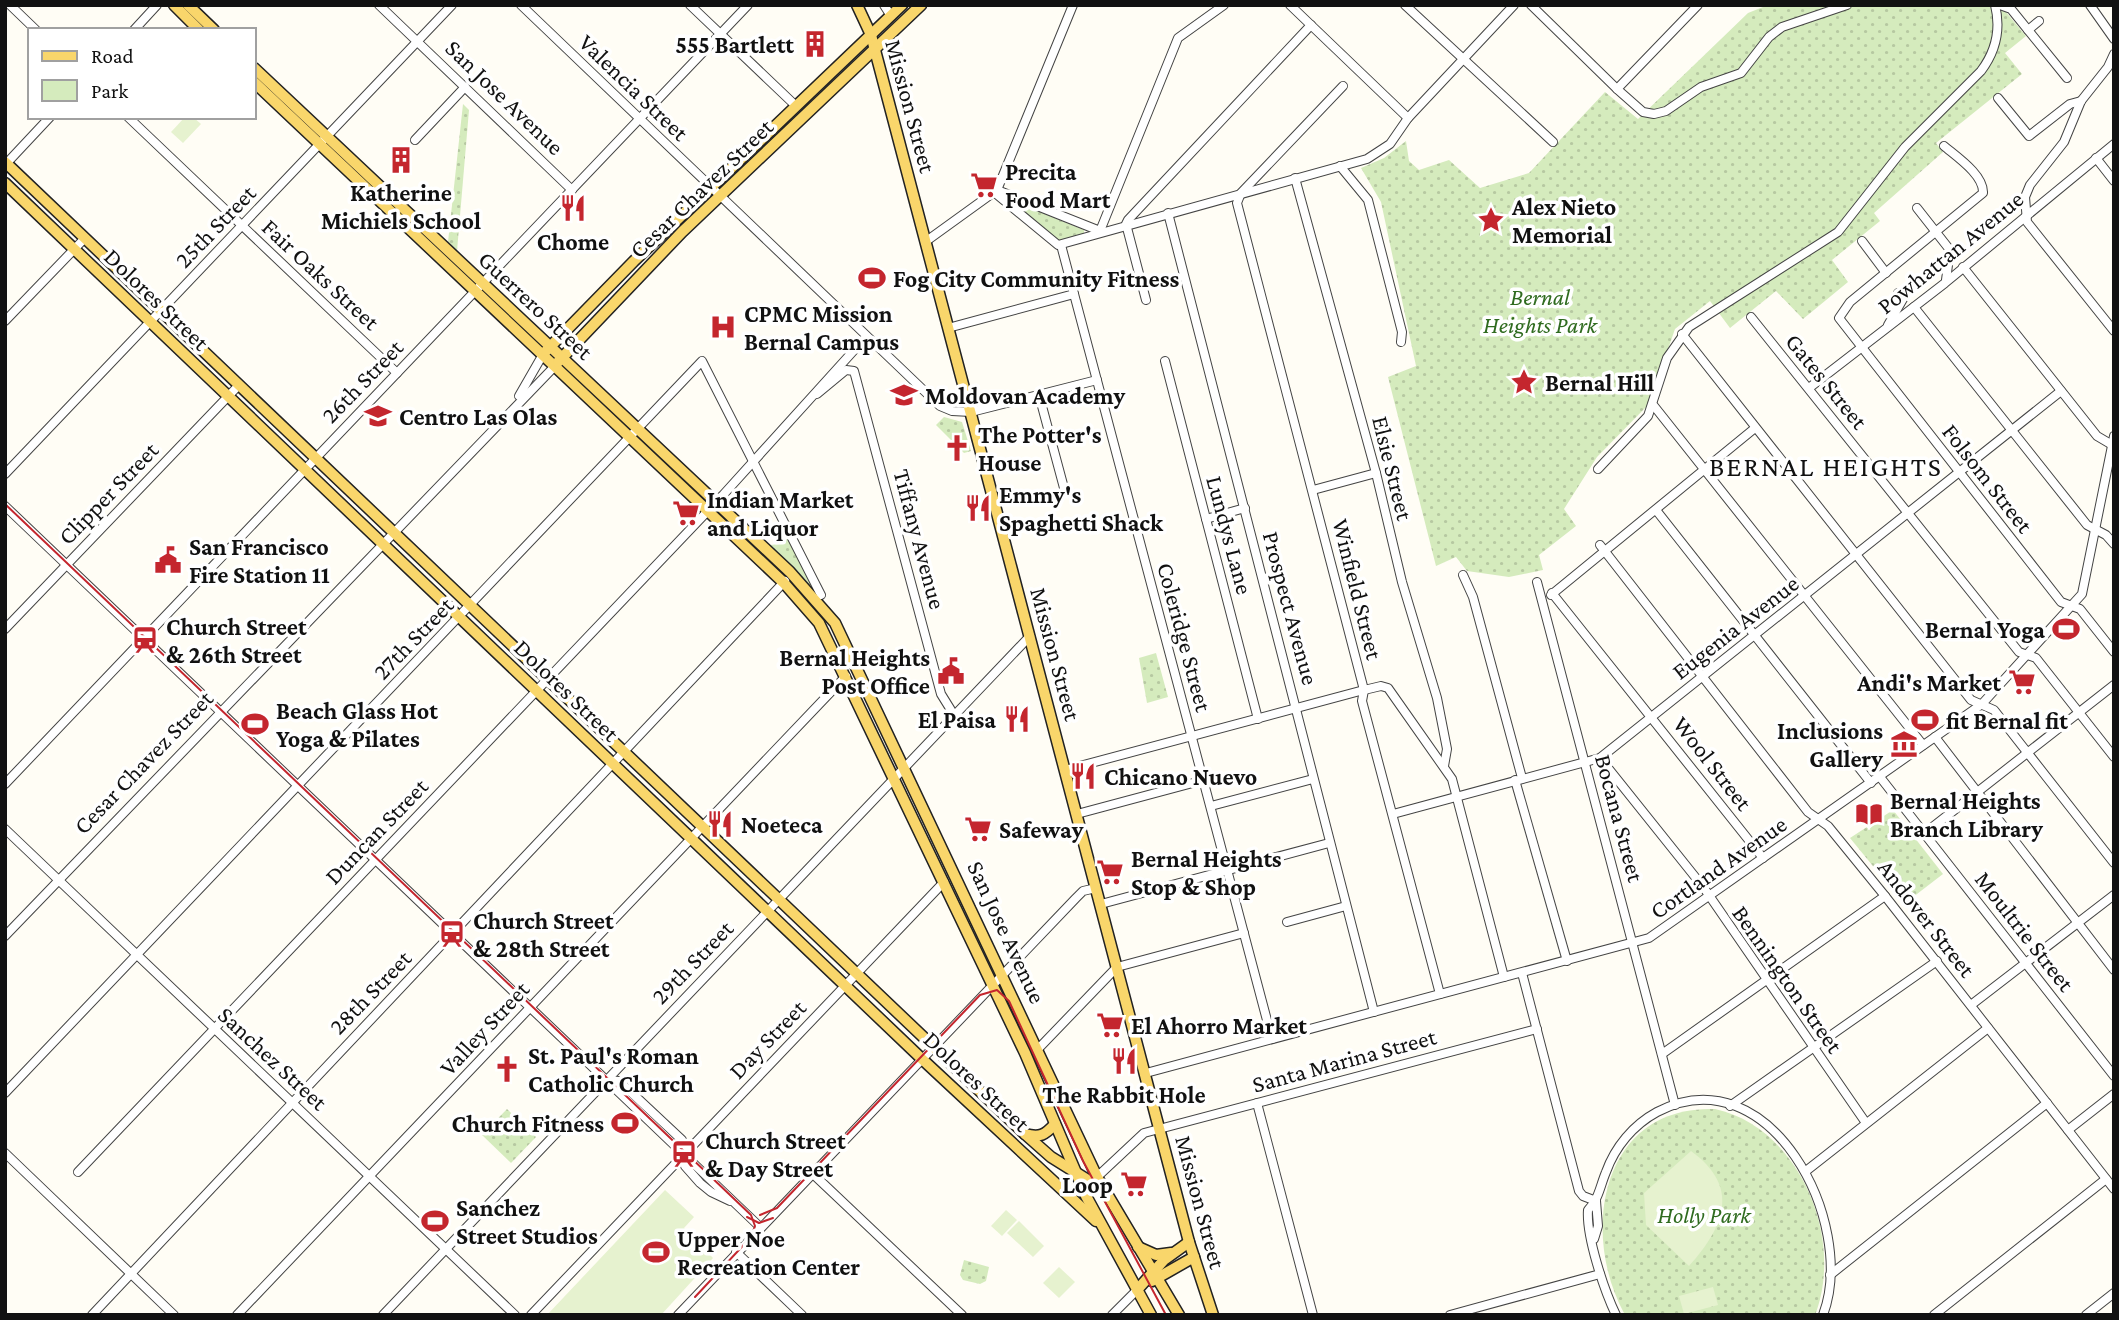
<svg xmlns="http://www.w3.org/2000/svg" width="2119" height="1320" font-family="'Crimson Pro',serif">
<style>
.green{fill:url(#green-dots)}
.pitch{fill:#e6f2cf}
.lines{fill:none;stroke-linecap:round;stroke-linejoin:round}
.minor-casing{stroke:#444;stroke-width:10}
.major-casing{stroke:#222;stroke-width:13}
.minor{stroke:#fff;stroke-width:8}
.major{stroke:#f9d66b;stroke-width:10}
.tram{stroke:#c4262e;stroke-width:2}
.labels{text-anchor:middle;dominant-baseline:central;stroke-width:7;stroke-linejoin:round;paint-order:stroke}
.poi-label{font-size:24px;font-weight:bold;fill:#111;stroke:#fff;text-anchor:start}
.street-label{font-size:24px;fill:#111;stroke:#fff}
.park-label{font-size:24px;font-style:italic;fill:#2f6b1f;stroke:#fff}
.quarter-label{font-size:28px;letter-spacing:2px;fill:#111;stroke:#fff}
</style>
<defs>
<pattern id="green-dots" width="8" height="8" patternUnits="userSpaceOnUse" patternTransform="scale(1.75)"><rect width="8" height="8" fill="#d5ebbd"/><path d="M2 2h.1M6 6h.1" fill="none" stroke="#b6c8a1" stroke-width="1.8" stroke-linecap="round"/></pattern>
</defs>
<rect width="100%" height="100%" fill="#fffdf5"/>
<g class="green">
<polygon points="1768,5 2000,5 2026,36 2005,53 2022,74 1936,143 1943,152 1874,213 1880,221 1832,260 1848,282 1803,319 1776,291 1730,328 1710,301 1675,329 1649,404 1597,457 1564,509 1576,526 1539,555 1543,570 1509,577 1467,571 1456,557 1436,566 1388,377 1416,366 1381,202 1361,168 1384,158 1406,141 1409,161 1419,170 1449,160 1480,188 1529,173 1605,92 1638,119 1748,13"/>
<polygon points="463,104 469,110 457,251 448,242"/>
<polygon points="1020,204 1084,230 1084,234 1058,241 1018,208"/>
<polygon points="944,417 962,422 971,451 964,453 936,425"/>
<polygon points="786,532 819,596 770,545 780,544 778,534"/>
<polygon points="1156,653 1168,697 1147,703 1139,658"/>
<polygon points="1893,810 1943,874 1904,904 1850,838"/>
<polygon points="507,1109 536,1137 511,1163 482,1135"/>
<path d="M 1715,1109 C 1799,1127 1845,1238 1815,1315 L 1625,1315 C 1579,1232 1601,1105 1715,1109 Z"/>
<polygon points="964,1260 989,1267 986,1281 980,1284 963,1280 960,1275"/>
</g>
<g class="pitch">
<polygon points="185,117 193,117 201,124 183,143 171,132"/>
<path d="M 1691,1151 C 1741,1187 1724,1227 1689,1266 L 1646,1225 L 1644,1193 Z"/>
<polygon points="665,1190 694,1217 684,1228 713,1258 661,1315 547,1315"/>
<polygon points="1006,1210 1017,1220 1002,1236 991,1226"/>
<polygon points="1019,1221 1044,1246 1033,1257 1007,1233"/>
<polygon points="1059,1267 1075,1282 1059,1298 1043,1283"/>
<polygon points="1713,1287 1718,1305 1684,1314 1679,1296"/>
</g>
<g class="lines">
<defs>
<g id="minor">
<polyline points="10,5 36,30"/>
<polyline points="379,5 572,190"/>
<polyline points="521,5 940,406 952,411 971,412 1097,380"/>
<polyline points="690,5 796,106"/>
<polyline points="884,5 891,16"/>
<polyline points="1290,5 1408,118"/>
<polyline points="1405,5 1553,142"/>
<polyline points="1531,5 1617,89 1643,112 1654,114 1666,111 1701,87 1741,73 1769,37 1782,27 1847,5"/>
<polyline points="2000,5 2011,9 2067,78"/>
<polyline points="2090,5 2114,39"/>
<polyline points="134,30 157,5"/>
<polyline points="2028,30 2039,21"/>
<polyline points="2114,54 2108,67 2081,101 2064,142 2030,185 2025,197 2027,222 2114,331"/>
<polyline points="1343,86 1241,193 1237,203 1364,690 1362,701 1440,994"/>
<polyline points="1617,89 1698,5"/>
<polyline points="1998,98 2029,136 2070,104 2081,101"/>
<polyline points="128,117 397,373"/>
<polyline points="415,140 465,87"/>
<path d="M 1944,146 C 1957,157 1984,175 1983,193 L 1850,302 L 1839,318 L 2061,602 L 2080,609 L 2114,652"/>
<polyline points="2096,158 2114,181"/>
<polyline points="5,165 50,117"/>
<polyline points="1340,166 1368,200 1402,332 1401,342"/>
<polyline points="1295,178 1376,473 1402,582 1437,698 1447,749 1444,766"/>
<polyline points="997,190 1100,231"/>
<polyline points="995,193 1058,245 1367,159 1390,144 1408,118 1514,5"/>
<polyline points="1917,208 1950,250 1946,280"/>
<polyline points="1168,213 1374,1012"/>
<polyline points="1100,231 1178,38 1224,5"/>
<polyline points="1862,241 1886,273"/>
<polyline points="925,242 997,190 1073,5"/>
<polyline points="1061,245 1272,1039"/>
<polyline points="1963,267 2097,436 2114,446"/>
<polyline points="1146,300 1126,224 1128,220 1311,25"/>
<polyline points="1914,307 2087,525 2106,535 2114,544"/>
<polyline points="1751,317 2019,652 2036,658 2114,757"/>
<polyline points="5,321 85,238"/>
<polyline points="1888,325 1903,299 1898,293"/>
<polyline points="948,328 1074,294"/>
<polyline points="1682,334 1971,700 1994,710 2114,863"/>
<polyline points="1165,361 1258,719"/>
<polyline points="1809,388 1945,283 2114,144"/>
<polyline points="817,394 846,370 854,371 941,694 954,715"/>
<polyline points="1039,395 1064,488"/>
<polyline points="519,396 542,356"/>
<polyline points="1654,406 1923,745"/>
<path d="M 1598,469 L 1648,416 L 1667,358 L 1689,327 L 1838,232 L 1905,147 L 1981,71 C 1996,51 2001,29 1995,5"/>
<polyline points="5,474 452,5"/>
<polyline points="1313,490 1376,473"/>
<polyline points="5,506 760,1227"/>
<polyline points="1656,510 1871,783"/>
<polyline points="1206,519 1245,508"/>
<polyline points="1600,545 1808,812 1828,826 1885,896 2114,1189"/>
<polyline points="1463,575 1473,597 1522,778"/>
<polyline points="1537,582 1675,1105"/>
<polyline points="1552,593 1763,858"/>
<polyline points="1551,595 1755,428"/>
<polyline points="5,629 239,385"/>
<polyline points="1935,737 2114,970"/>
<polyline points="1600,758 1704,888 1866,1123"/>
<polyline points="1065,770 1360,691 1381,686 1388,688 1452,779 1504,977"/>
<polyline points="1880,777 2114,1076"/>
<polyline points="1515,780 1567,961"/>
<polyline points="5,784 748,5"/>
<polyline points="1211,806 1313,779"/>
<polyline points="1077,814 1204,780"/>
<polyline points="1393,814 1600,758 2061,391"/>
<polyline points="5,829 515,1315"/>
<polyline points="1925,833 2114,685"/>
<polyline points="1101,904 1329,843"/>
<polyline points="1287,922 1346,906"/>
<polyline points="5,936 554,367"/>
<polyline points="1522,973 1579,1191 1583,1196 1596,1201"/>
<polyline points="1971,1005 2114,895"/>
<polyline points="1038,1049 1117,967 1244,933"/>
<polyline points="1662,1054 1885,896"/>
<polyline points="1146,1073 1649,938 1982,704 2082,594 2114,436"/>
<polyline points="606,1080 619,1081 682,1140 685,1166 700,1183 711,1192 730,1201"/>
<polyline points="5,1093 702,361 821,595"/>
<polyline points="1257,1103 1313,1315"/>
<polyline points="1730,1106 1937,961"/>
<polyline points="2068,1130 2114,1094"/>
<polyline points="5,1153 174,1315"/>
<polyline points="1806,1171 1988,1028"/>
<polyline points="78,1172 723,495 866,337"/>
<polyline points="812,1173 962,1315"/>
<polyline points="1097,1177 1144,1133 1537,1029"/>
<polyline points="1594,1239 1598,1226 1596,1201"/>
<polyline points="736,1252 802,1315"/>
<polyline points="1830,1275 2047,1103"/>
<polyline points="92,1315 785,581"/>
<polyline points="237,1315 846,676"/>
<polyline points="383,1315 1030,636"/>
<polyline points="531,1315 944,882"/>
<polyline points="678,1315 1076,898 1083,891 1096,888"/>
<polyline points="1112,1315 1137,1290"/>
<polyline points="1450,1315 1600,1274"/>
<path d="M 1616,1315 C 1604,1290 1586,1236 1588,1210 C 1599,1199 1600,1186 1606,1172 C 1615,1147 1633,1125 1657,1112 C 1769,1053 1858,1222 1823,1315"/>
<polyline points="1934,1315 2106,1179"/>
<polyline points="2086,1315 2114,1293"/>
</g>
<g id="major">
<polyline points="174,5 199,30"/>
<polyline points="188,5 214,30"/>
<polyline points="857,5 871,35 1189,1242 1213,1315"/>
<polyline points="254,68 790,572 835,623 1097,1177 1179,1315"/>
<polyline points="254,82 784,583 819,623 1025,1053 1086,1196 1151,1315"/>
<polyline points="5,162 1025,1134 1051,1157 1099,1187"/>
<polyline points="5,183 923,1060 1096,1221"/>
<polyline points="546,351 634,261 902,5"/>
<polyline points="558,362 682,232 921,5"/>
<path d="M 1025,1134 C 1040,1138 1045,1135 1055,1124"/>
<polyline points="1138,1247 1156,1255 1171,1253"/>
<polyline points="1152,1281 1194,1257"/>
<polyline points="1137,1290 1164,1260 1189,1242"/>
</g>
</defs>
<use href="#minor" class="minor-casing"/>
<use href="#major" class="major-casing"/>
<use href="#minor" class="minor"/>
<use href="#major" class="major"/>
<g class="tram">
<polyline points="5,504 751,1215 755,1226 752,1236 695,1297"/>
<polyline points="760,1215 777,1208 980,995 997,990 1009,1001 1083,1161 1166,1315"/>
<polyline points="747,1217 759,1223 773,1218"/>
</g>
</g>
<defs>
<symbol id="building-bare" viewBox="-9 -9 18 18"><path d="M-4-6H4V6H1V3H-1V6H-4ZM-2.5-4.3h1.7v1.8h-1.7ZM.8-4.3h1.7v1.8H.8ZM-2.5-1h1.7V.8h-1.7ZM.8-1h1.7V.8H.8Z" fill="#c4262e" stroke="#fff" stroke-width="2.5" paint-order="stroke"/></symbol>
<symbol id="supermarket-bare" viewBox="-9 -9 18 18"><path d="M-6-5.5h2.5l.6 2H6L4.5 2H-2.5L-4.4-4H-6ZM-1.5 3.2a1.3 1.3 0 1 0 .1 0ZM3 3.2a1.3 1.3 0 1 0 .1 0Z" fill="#c4262e" stroke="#fff" stroke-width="2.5" paint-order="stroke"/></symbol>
<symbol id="restaurant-bare" viewBox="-9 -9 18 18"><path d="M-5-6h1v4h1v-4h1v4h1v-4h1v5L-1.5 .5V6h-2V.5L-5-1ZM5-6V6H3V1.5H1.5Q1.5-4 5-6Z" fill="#c4262e" stroke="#fff" stroke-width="2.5" paint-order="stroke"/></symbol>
<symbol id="sight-bare" viewBox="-9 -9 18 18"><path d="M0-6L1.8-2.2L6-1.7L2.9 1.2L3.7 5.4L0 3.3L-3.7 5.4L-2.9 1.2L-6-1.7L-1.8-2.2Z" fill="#c4262e" stroke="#fff" stroke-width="2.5" paint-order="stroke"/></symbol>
<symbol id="stadium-bare" viewBox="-9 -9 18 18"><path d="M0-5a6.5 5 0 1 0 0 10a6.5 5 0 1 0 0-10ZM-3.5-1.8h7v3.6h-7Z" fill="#c4262e" stroke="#fff" stroke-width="2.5" paint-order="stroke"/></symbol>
<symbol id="hospital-bare" viewBox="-9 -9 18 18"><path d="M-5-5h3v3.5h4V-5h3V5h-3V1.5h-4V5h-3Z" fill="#c4262e" stroke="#fff" stroke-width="2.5" paint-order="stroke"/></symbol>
<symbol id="school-bare" viewBox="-9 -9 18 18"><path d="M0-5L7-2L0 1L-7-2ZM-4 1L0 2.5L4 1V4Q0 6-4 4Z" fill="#c4262e" stroke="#fff" stroke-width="2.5" paint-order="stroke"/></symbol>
<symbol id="church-bare" viewBox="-9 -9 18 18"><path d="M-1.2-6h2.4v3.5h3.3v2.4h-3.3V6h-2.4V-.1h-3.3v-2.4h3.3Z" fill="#c4262e" stroke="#fff" stroke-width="2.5" paint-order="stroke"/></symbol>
<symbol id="civic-bare" viewBox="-9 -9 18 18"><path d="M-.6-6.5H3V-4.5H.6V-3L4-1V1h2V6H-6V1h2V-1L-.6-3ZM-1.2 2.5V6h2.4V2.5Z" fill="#c4262e" stroke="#fff" stroke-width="2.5" paint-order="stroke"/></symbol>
<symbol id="station-bare" viewBox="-9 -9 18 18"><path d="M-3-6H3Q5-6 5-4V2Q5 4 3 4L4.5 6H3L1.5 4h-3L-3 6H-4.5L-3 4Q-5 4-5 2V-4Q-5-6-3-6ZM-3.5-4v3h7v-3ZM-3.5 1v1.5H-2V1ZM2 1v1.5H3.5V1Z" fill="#c4262e" stroke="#fff" stroke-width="2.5" paint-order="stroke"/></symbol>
<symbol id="museum-bare" viewBox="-9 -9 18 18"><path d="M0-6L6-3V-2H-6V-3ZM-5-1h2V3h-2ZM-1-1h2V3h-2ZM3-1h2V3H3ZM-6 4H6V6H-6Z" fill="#c4262e" stroke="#fff" stroke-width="2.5" paint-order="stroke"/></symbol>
<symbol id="library-bare" viewBox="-9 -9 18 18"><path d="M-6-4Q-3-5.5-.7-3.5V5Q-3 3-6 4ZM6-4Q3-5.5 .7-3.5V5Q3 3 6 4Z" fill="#c4262e" stroke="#fff" stroke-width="2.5" paint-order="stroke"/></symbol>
</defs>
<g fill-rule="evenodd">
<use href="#building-bare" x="796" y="25" width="38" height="38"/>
<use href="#building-bare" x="382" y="141" width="38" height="38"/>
<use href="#supermarket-bare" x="965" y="166" width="38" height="38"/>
<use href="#restaurant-bare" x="554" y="189" width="38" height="38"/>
<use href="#sight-bare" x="1472" y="201" width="38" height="38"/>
<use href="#stadium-bare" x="853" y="259" width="38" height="38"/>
<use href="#hospital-bare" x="704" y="308" width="38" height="38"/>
<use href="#sight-bare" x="1505" y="363" width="38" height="38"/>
<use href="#school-bare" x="885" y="376" width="38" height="38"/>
<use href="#school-bare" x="359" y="397" width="38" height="38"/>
<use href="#church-bare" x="938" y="429" width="38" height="38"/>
<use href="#restaurant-bare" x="959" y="489" width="38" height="38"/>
<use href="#supermarket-bare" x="667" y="494" width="38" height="38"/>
<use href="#civic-bare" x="149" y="541" width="38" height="38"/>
<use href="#stadium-bare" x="2047" y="610" width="38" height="38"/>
<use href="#station-bare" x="126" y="621" width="38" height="38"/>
<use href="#civic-bare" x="932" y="652" width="38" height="38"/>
<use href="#supermarket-bare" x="2003" y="663" width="38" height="38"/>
<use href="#restaurant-bare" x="998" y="700" width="38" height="38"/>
<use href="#stadium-bare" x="1906" y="701" width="38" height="38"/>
<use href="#stadium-bare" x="236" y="705" width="38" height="38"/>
<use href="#museum-bare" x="1885" y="725" width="38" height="38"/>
<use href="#restaurant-bare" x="1064" y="757" width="38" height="38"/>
<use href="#library-bare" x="1850" y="795" width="38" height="38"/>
<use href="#restaurant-bare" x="701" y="805" width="38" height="38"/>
<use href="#supermarket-bare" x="959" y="810" width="38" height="38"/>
<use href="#supermarket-bare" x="1091" y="853" width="38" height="38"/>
<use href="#station-bare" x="433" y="915" width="38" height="38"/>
<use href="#supermarket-bare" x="1091" y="1006" width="38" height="38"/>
<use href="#restaurant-bare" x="1105" y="1042" width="38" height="38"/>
<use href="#church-bare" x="488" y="1050" width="38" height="38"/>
<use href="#stadium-bare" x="606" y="1104" width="38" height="38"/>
<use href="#station-bare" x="665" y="1135" width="38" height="38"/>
<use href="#supermarket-bare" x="1115" y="1165" width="38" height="38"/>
<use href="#stadium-bare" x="416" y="1202" width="38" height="38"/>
<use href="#stadium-bare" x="637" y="1233" width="38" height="38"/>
</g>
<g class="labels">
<g class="poi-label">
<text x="794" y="44" text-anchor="end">555 Bartlett</text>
<text x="1005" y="171">Precita<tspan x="1005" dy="28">Food Mart</tspan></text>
<text x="401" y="192" text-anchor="middle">Katherine<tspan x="401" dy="28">Michiels School</tspan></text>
<text x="1512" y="206">Alex Nieto<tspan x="1512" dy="28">Memorial</tspan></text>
<text x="573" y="241" text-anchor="middle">Chome</text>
<text x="893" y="278">Fog City Community Fitness</text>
<text x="744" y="313">CPMC Mission<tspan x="744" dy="28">Bernal Campus</tspan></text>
<text x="1545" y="382">Bernal Hill</text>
<text x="925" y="395">Moldovan Academy</text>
<text x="399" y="416">Centro Las Olas</text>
<text x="978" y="434">The Potter's<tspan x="978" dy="28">House</tspan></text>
<text x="999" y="494">Emmy's<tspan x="999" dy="28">Spaghetti Shack</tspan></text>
<text x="707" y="499">Indian Market<tspan x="707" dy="28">and Liquor</tspan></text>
<text x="189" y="546">San Francisco<tspan x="189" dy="28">Fire Station 11</tspan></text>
<text x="166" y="626">Church Street<tspan x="166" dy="28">&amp; 26th Street</tspan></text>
<text x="2045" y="629" text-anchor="end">Bernal Yoga</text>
<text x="930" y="657" text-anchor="end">Bernal Heights<tspan x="930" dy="28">Post Office</tspan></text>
<text x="2001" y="682" text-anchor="end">Andi's Market</text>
<text x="276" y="710">Beach Glass Hot<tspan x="276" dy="28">Yoga &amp; Pilates</tspan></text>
<text x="996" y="719" text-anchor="end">El Paisa</text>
<text x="1946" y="720">fit Bernal fit</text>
<text x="1883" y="730" text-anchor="end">Inclusions<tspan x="1883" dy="28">Gallery</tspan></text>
<text x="1104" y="776">Chicano Nuevo</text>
<text x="1890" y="800">Bernal Heights<tspan x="1890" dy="28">Branch Library</tspan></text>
<text x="741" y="824">Noeteca</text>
<text x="999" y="829">Safeway</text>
<text x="1131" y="858">Bernal Heights<tspan x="1131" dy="28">Stop &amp; Shop</tspan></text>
<text x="473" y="920">Church Street<tspan x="473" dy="28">&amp; 28th Street</tspan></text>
<text x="1131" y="1025">El Ahorro Market</text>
<text x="528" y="1055">St. Paul's Roman<tspan x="528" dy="28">Catholic Church</tspan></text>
<text x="1124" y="1094" text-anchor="middle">The Rabbit Hole</text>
<text x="604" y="1123" text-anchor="end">Church Fitness</text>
<text x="705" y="1140">Church Street<tspan x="705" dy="28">&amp; Day Street</tspan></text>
<text x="1113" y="1184" text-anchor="end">Loop</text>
<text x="456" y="1207">Sanchez<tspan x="456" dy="28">Street Studios</tspan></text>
<text x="677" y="1238">Upper Noe<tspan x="677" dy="28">Recreation Center</tspan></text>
</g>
<g class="street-label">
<text transform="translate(634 87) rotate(44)">Valencia Street</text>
<text transform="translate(505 97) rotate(44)">San Jose Avenue</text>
<text transform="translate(911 106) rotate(75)">Mission Street</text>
<text transform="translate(701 188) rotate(-44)">Cesar Chavez Street</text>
<text transform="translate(215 226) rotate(-46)">25th Street</text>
<text transform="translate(1950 252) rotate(-39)">Powhattan Avenue</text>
<text transform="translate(321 274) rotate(43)">Fair Oaks Street</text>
<text transform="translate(157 299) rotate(44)">Dolores Street</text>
<text transform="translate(536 305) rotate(43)">Guerrero Street</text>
<text transform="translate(362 381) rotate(-46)">26th Street</text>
<text transform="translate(1827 381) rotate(51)">Gates Street</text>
<text transform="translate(1393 468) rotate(76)">Elsie Street</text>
<text transform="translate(1988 478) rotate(52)">Folsom Street</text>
<text transform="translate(108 493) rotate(-46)">Clipper Street</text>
<text transform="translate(1230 535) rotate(75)">Lundys Lane</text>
<text transform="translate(920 539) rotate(75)">Tiffany Avenue</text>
<text transform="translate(1358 589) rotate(76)">Winfield Street</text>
<text transform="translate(1291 608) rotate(75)">Prospect Avenue</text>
<text transform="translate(1735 627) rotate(-38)">Eugenia Avenue</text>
<text transform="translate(1185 637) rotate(75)">Coleridge Street</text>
<text transform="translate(413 638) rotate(-46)">27th Street</text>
<text transform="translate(1056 654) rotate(75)">Mission Street</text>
<text transform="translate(567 690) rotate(44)">Dolores Street</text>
<text transform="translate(143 762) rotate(-46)">Cesar Chavez Street</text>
<text transform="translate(1713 763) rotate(52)">Wool Street</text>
<text transform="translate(1620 818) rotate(75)">Bocana Street</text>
<text transform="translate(376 831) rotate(-46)">Duncan Street</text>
<text transform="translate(1718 867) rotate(-35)">Cortland Avenue</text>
<text transform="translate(1927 918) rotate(52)">Andover Street</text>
<text transform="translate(2025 931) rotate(52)">Moultrie Street</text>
<text transform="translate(1007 932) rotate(65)">San Jose Avenue</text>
<text transform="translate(692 962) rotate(-46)">29th Street</text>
<text transform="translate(1788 979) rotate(55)">Bennington Street</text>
<text transform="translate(370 992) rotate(-46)">28th Street</text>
<text transform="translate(484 1028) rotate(-47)">Valley Street</text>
<text transform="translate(767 1039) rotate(-46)">Day Street</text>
<text transform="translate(273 1058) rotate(43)">Sanchez Street</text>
<text transform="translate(1344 1060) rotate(-15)">Santa Marina Street</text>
<text transform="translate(977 1081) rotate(43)">Dolores Street</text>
<text transform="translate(1201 1202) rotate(75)">Mission Street</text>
</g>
<g class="park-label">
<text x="1540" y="296">Bernal<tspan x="1540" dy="28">Heights Park</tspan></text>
<text x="1704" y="1214">Holly Park</text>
</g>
<g class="quarter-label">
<text x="1826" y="466">BERNAL HEIGHTS</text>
</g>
</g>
<rect width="2119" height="1320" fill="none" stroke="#111111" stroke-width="14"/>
<rect x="28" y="28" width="228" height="91" fill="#ffffff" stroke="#a0a0a0" stroke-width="2"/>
<rect x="42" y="51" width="35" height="10" fill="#f9d66b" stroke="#a0a0a0" stroke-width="2"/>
<text x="91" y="63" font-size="21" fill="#111111">Road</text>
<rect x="42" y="80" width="35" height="21" fill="#d5ebbd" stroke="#a0a0a0" stroke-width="2"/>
<text x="91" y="98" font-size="21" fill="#111111">Park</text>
</svg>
